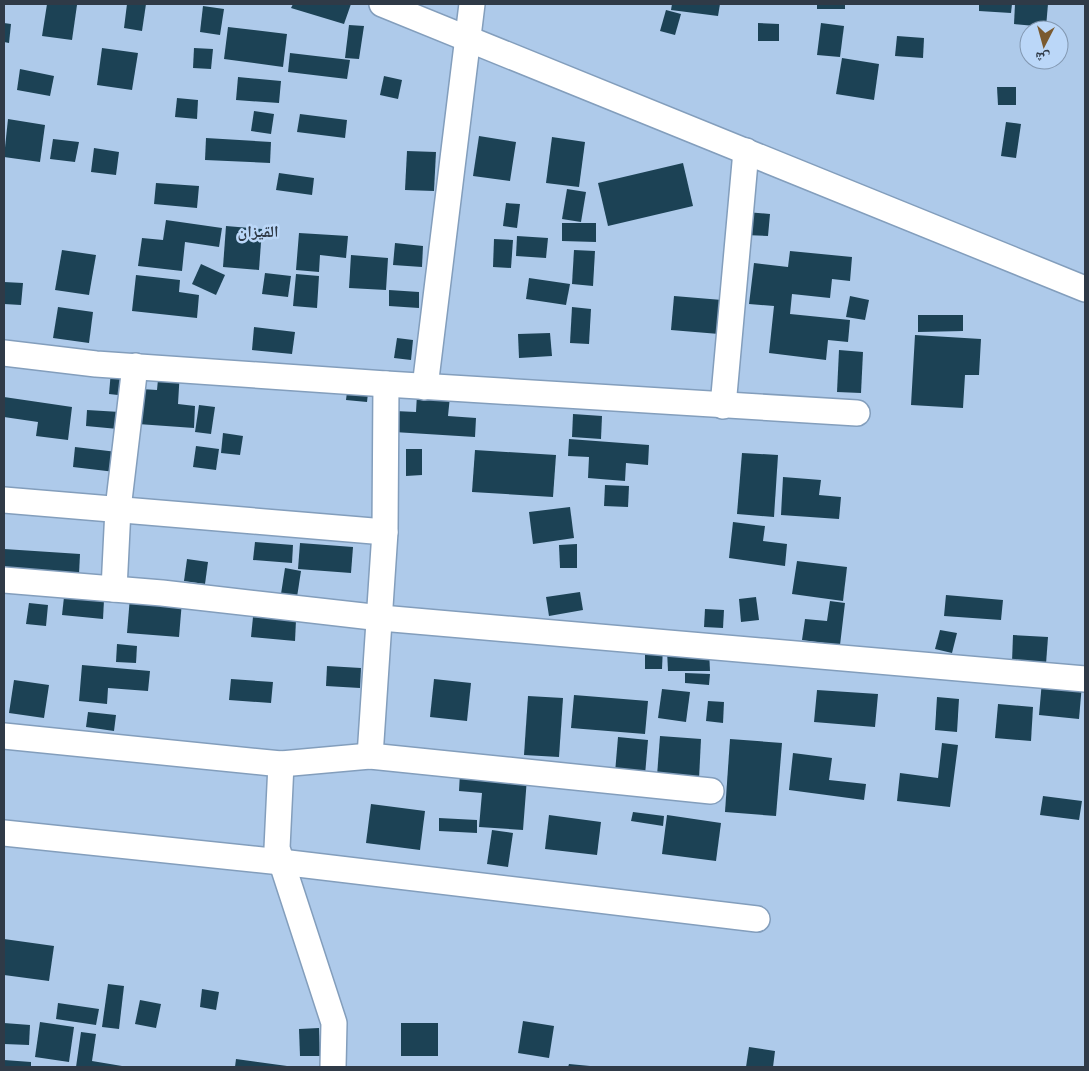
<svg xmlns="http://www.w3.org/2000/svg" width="1089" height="1071" font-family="Lora,'Noto Naskh Arabic',serif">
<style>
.building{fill:#1c4255}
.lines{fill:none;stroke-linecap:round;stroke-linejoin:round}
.street-casing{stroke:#839ebc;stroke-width:28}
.street{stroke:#fff;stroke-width:25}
.labels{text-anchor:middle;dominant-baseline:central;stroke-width:5;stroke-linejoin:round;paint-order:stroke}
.quarter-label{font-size:16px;font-weight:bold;fill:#2f3a47;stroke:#bbd7f8}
</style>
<rect width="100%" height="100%" fill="#aecaea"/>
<g class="building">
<polygon points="47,4 77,5 72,40 42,36"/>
<polygon points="127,4 146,4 142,31 124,28"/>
<polygon points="293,4 351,4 344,24 291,8"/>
<polygon points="672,4 720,4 718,16 671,10"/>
<rect x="817" y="4" width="28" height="5"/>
<polygon points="979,4 1012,4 1011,13 979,11"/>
<polygon points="1015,4 1048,4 1046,27 1014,24"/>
<polygon points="203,6 224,9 220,35 200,32"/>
<polygon points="666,10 681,14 675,35 660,31"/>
<polygon points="4,23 11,24 9,43 4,42"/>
<polygon points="758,23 779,24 779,41 758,41"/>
<polygon points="821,23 844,26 840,57 817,55"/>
<polygon points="349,25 364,26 359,59 345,58"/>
<polygon points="228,27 287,34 283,67 224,59"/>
<polygon points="897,36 924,38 923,58 895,56"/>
<polygon points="102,48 138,53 132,90 97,85"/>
<polygon points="194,48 213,49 211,69 193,68"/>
<polygon points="290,53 350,60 347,79 288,72"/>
<polygon points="842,58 879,64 874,100 836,94"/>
<polygon points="20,69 54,76 50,96 17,90"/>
<polygon points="384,76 402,80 398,99 380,95"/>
<polygon points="238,77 281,81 279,103 236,100"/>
<polygon points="997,87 1016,87 1016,105 998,105"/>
<polygon points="177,98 198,100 197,119 175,117"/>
<polygon points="254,111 274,114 271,134 251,131"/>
<polygon points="300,114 347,120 345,138 297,132"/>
<polygon points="8,119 45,125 40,162 4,157"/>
<polygon points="1006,122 1021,124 1016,158 1001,156"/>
<polygon points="479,136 516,142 510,181 473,176"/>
<polygon points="552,137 585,142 579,187 546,183"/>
<polygon points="206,138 271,142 270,163 205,160"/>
<polygon points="53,139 79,142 75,162 50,159"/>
<polygon points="94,148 119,152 116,175 91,172"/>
<polygon points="407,151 436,152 434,191 405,190"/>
<polygon points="683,163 693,206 608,226 598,183"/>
<polygon points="279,173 314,178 312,195 276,190"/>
<polygon points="156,183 199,186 197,208 154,204"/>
<polygon points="567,189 586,192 581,222 562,219"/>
<polygon points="506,203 520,204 517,228 503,226"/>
<polygon points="746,212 770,214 768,236 744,235"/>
<polygon points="166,220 222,228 219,247 185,242 182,271 138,266 142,238 163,240"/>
<polygon points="562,223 596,223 596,242 562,241"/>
<polygon points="226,226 262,229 259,270 223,267"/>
<polygon points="299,233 348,236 346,258 320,255 319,272 296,270"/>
<polygon points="517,236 548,238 546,258 516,256"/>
<polygon points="494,239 513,240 511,268 493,267"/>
<polygon points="395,243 423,246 422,267 393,265"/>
<polygon points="62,250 96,255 89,295 55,290"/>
<polygon points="574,250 595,251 593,286 572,284"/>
<polygon points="790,251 852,257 850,281 832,279 830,298 792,294 790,314 850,320 848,342 828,340 826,360 769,353 774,306 749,304 754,263 788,267"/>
<polygon points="351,255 388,258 386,290 349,288"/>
<polygon points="201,264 225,275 216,295 192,284"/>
<polygon points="265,273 291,276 288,297 262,294"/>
<polygon points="296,274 319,276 317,308 293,306"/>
<polygon points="136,275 180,280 179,292 199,295 197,318 132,311"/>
<polygon points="529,278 570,284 566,305 526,299"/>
<polygon points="4,282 23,283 21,305 4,304"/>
<polygon points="389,290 419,292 419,308 389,306"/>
<polygon points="674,296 722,300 719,334 671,330"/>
<polygon points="850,296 869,300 865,320 846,317"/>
<polygon points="58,307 93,312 89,343 53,338"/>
<polygon points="572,307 591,309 589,344 570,343"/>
<polygon points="918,315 963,315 963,331 918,332"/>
<polygon points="254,327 295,332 292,354 252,350"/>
<polygon points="550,333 552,356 519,358 518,334"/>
<polygon points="915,335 981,339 979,375 965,375 963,408 911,405"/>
<polygon points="397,338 413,340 411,360 394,358"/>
<polygon points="839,350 863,352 861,393 837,392"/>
<polygon points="159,369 180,370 178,404 195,406 194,428 138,424 141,389 157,390"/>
<polygon points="111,371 129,372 127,396 109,394"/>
<polygon points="348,383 369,384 367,402 346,400"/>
<polygon points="417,394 450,396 448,416 476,418 475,437 394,432 395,411 416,412"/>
<polygon points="4,397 72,407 68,440 36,436 38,422 4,417"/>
<polygon points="199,405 215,407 211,434 195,432"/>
<polygon points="87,410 120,412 118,429 86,426"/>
<polygon points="573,414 602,416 601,439 572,437"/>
<polygon points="223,433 243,436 240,455 221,453"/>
<polygon points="569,439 649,445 648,465 626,463 625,481 588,478 589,457 568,456"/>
<polygon points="196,446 219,449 216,470 193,467"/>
<polygon points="75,447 117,452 115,472 73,467"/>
<polygon points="406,449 422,449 422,475 406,476"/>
<polygon points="475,450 556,455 553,497 472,492"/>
<polygon points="742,453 778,455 774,517 737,514"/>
<polygon points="783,477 821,480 819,495 841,497 839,519 781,515"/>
<polygon points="605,485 629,486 628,507 604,506"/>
<polygon points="570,507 574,538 533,544 529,512"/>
<polygon points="733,522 765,526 763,541 787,544 785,566 729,558"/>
<polygon points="255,542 293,545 292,563 253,560"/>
<polygon points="300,543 353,547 351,573 298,569"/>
<polygon points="577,544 577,568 560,568 559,545"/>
<polygon points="4,549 80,554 79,574 4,569"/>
<polygon points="187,559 208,562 205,584 184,581"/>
<polygon points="797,561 847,567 843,601 792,594"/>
<polygon points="285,568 301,571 297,597 281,594"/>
<polygon points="580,592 583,610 549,616 546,597"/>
<polygon points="946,595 1003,600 1001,620 944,616"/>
<polygon points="64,597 104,600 103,619 62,615"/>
<polygon points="130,597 182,601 179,637 127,633"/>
<polygon points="756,597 759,620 741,622 739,599"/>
<polygon points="830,601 845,603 840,645 802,640 805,619 827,621"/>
<polygon points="29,603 48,605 46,626 26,624"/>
<polygon points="705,609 724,610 723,628 704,627"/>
<polygon points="253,617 296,620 295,641 251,637"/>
<polygon points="940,630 957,633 952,653 935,649"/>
<polygon points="1013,635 1048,637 1046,664 1012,662"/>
<polygon points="117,644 137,646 136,663 116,662"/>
<polygon points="645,645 663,646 662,669 645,669"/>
<polygon points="667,650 709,650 710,671 668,671"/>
<polygon points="82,665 150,671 148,691 108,688 107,704 79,701"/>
<polygon points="327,666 361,668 360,688 326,686"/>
<polygon points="685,673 710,674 709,685 685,683"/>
<polygon points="231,679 273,682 271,703 229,700"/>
<polygon points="434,679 471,683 467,721 430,717"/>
<polygon points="14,680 49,685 44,718 9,713"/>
<polygon points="1042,681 1082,684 1079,719 1039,715"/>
<polygon points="662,689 690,692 686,722 658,718"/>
<polygon points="817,690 878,694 875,727 814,722"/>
<polygon points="574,695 648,701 645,734 571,728"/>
<polygon points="528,696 563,698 559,757 524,755"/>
<polygon points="937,697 959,699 957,732 935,730"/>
<polygon points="708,701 724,702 723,723 706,721"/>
<polygon points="998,704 1033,707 1031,741 995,738"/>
<polygon points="88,712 116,715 114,731 86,727"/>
<polygon points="660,736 701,739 699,779 657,776"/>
<polygon points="618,737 648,740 645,775 615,773"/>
<polygon points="730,739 782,743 776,816 725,812"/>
<polygon points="942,743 958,745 950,807 897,801 900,773 938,778"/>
<polygon points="793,753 832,758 829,780 866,784 864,800 789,790"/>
<polygon points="460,773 527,778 523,830 479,827 482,793 459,791"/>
<polygon points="1043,796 1082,801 1079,820 1040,815"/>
<polygon points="371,804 425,811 420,850 366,843"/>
<polygon points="633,812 664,816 663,826 631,821"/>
<polygon points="549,815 601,822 597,855 545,849"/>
<polygon points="667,815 721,823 716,861 662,854"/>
<polygon points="439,818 477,820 477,833 439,831"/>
<polygon points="492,830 513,833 508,867 487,864"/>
<polygon points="4,939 54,946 49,981 4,975"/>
<polygon points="108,984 124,986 119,1029 102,1027"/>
<polygon points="202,989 219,992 216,1010 200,1007"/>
<polygon points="140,1000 161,1004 156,1028 135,1024"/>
<polygon points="58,1003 99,1009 96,1025 56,1019"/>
<polygon points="523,1021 554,1026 549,1058 518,1053"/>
<polygon points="40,1022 74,1027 69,1062 35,1057"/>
<polygon points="4,1023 30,1025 29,1045 4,1044"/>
<rect x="401" y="1023" width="37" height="33"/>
<polygon points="319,1028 320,1056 300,1056 299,1029"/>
<polygon points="81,1032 96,1034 92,1061 128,1067 76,1067"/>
<polygon points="749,1047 775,1051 773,1067 746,1067"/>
<polygon points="236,1059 287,1066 287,1067 235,1067"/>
<polygon points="4,1060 31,1062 31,1067 4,1067"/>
<polygon points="569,1064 590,1066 590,1067 568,1067"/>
</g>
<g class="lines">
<defs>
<g id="street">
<polyline points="382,4 1085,289"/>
<polyline points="4,353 96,364 386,384 857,413"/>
<polyline points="425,387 472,4"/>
<polyline points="723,406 746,151"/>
<polyline points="4,500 385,532"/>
<polyline points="4,580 162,593 381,618 1085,679"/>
<polyline points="114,589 118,509 135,366"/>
<polyline points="4,736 281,764 370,756 711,791"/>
<polyline points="370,756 385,532 386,384"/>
<polyline points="281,764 277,848 334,1023 333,1067"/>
<polyline points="4,833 281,862 757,919"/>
</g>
</defs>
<use href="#street" class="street-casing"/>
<use href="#street" class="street"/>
</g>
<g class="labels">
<g class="quarter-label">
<text x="258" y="231">القيزان</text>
</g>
</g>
<rect width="1089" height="1071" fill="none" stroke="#2f3a47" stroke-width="10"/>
<g transform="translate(1044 45) rotate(186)"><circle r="24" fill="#bbd7f8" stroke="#8398b1"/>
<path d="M0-4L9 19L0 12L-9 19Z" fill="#7a5a30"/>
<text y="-8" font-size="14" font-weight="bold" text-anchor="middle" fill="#2f3a47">ش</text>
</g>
</svg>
